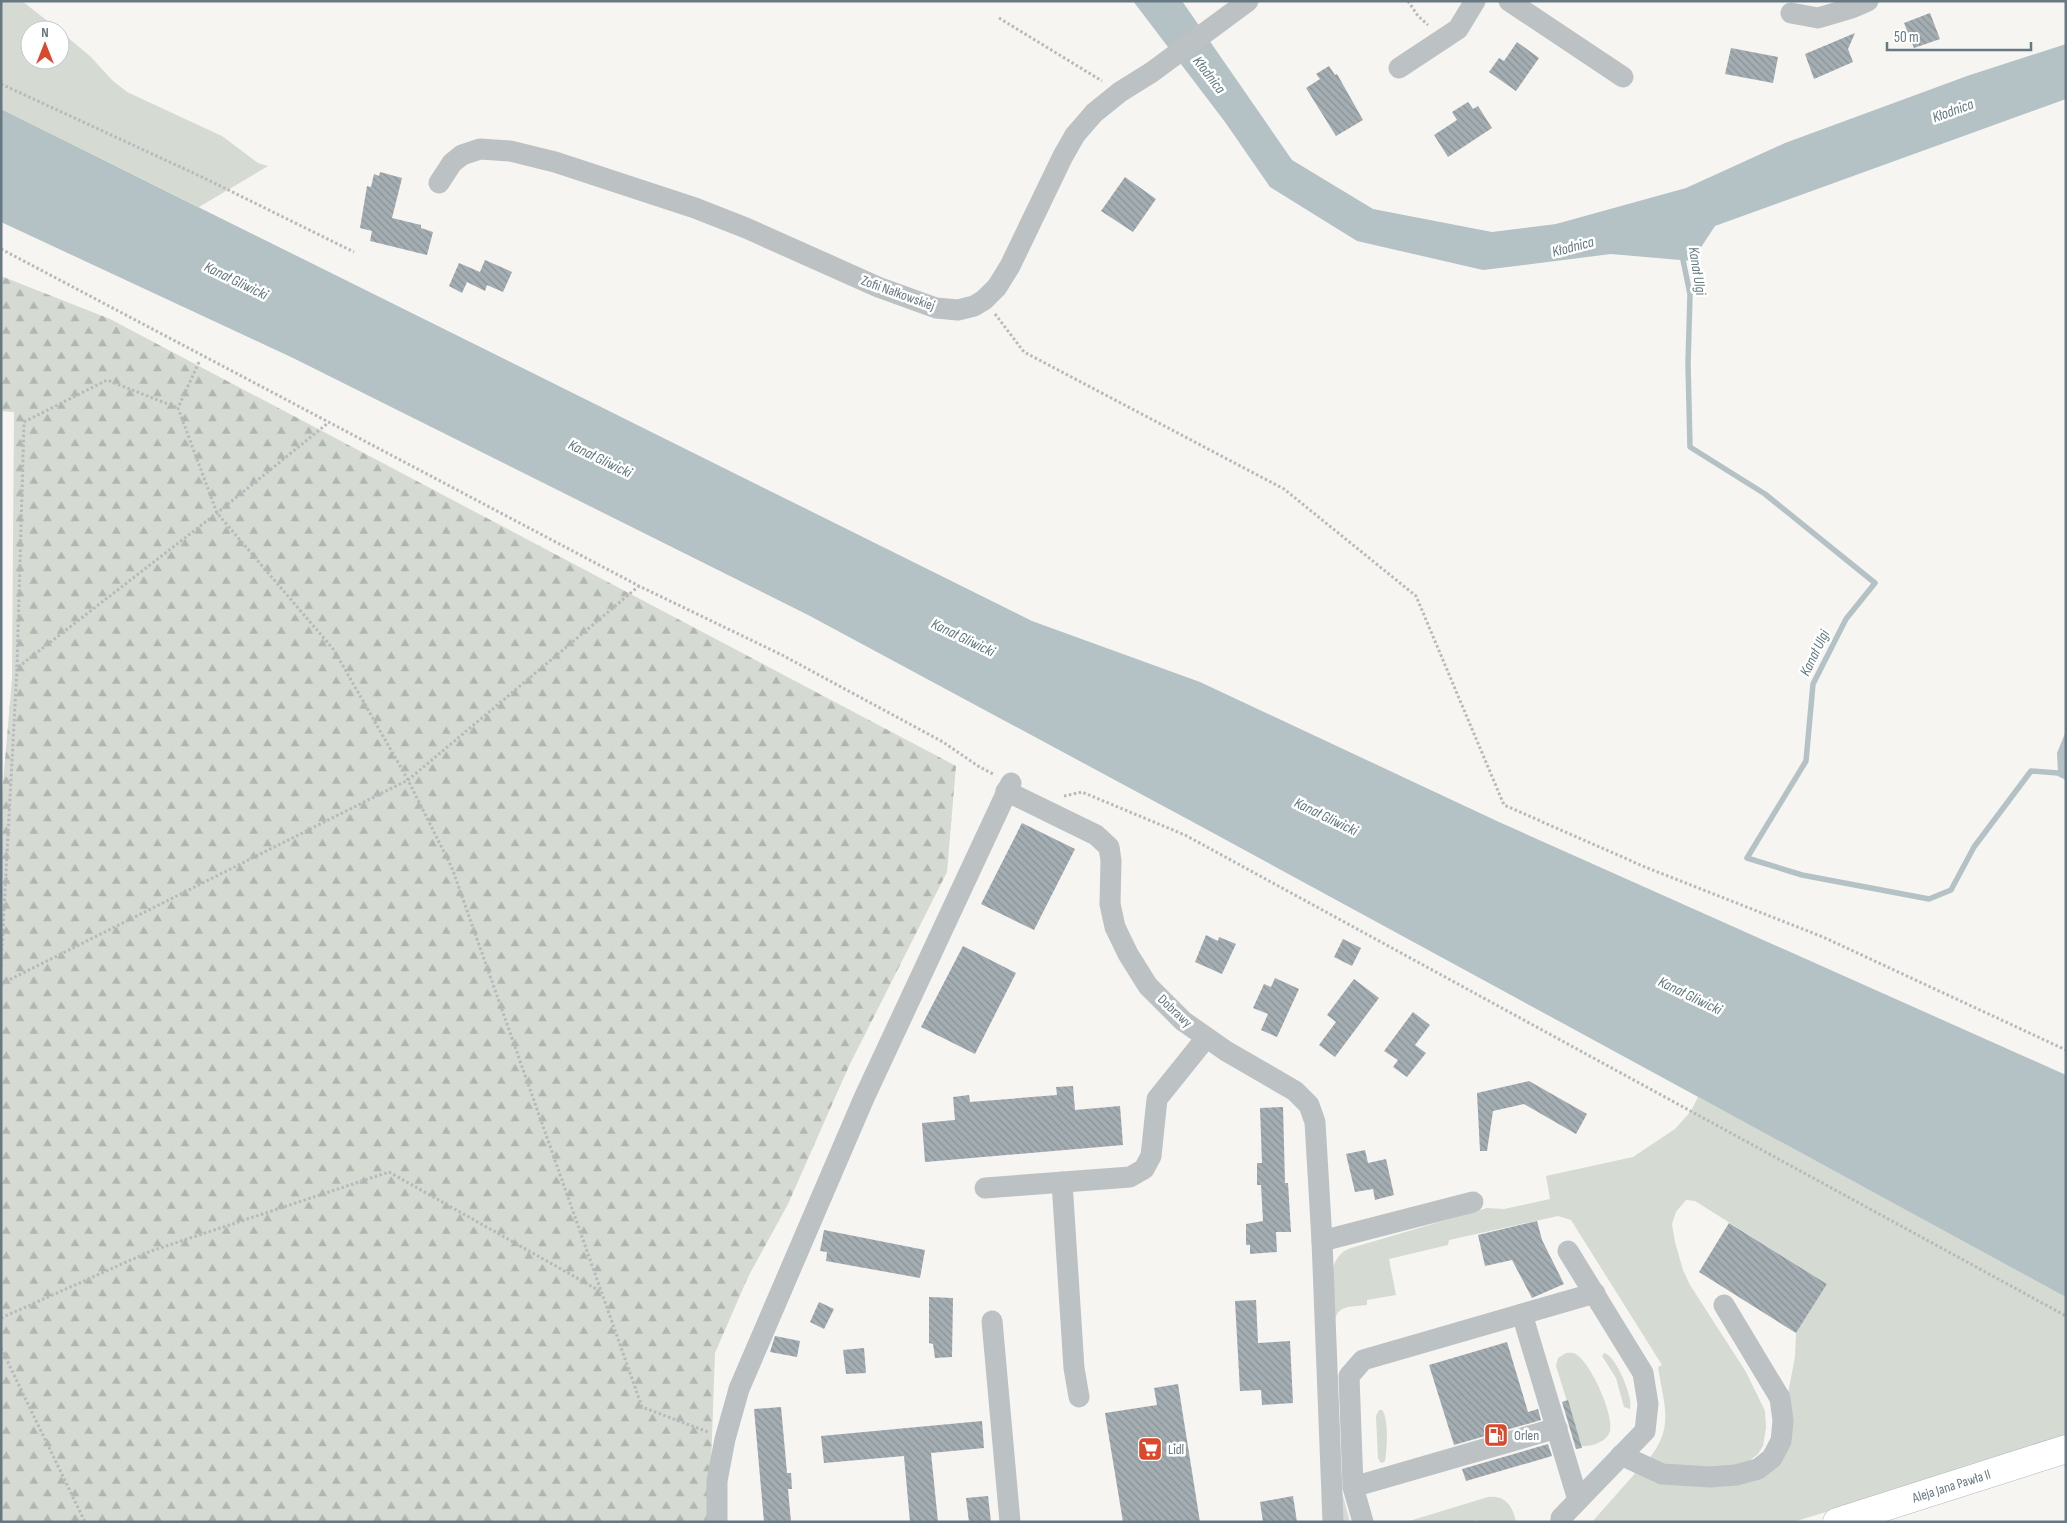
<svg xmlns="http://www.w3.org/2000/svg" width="2067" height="1523" font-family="'Sofia Sans Condensed',sans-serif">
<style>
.grass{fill:#d5dad2}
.forest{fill:url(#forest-firs)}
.water{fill:#b4c2c5}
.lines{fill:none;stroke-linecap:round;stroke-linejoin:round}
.stream{stroke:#b4c2c5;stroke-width:5.5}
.building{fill:url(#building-back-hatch)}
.major-casing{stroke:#b0b6b9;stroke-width:29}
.path{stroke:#b7babc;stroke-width:3;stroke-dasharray:2.5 2.5;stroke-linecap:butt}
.minor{stroke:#bcc1c4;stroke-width:21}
.major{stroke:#fff;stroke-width:28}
.labels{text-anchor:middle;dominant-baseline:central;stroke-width:5;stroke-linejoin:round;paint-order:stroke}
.street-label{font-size:14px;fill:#667882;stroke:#fff}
.poi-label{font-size:14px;fill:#667882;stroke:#fff;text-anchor:start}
.water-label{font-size:15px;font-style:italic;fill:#62797f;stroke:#fff}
</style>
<defs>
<pattern id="forest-firs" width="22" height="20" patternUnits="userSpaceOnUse" patternTransform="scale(1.25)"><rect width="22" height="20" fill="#d5dad2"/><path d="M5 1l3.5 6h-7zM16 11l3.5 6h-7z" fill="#b1b6b0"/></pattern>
<pattern id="building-back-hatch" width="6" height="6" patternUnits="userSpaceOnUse" patternTransform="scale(1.25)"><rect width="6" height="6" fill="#a4adb2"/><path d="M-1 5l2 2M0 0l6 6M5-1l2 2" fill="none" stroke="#899296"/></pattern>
</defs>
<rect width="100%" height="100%" fill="#f6f5f2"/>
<g class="grass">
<polygon points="1,1 22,1 59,30 30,30 30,60 60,60 60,31 91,57 112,80 127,92 222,136 258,163 268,166 199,207 1,109"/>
<path d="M 1698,1097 L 2066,1296 L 2066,1435 L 1889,1493 L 1793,1522 L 1592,1522 L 1638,1470 L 1761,1474 L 1788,1393 L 1795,1357 L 1796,1333 L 1827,1284 L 1695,1201 L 1686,1200 L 1676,1212 L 1672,1224 L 1675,1242 L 1683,1270 L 1690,1285 L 1746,1372 L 1765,1411 L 1766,1428 L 1763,1446 L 1758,1454 L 1749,1461 L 1737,1466 L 1681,1470 L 1648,1460 C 1675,1426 1664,1407 1658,1367 L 1662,1365 L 1571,1220 L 1558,1216 L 1449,1240 L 1448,1245 L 1389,1259 L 1396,1295 L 1367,1300 L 1367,1305 C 1354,1307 1338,1304 1335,1320 L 1342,1492 L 1350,1522 L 1335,1522 L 1329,1284 C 1333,1268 1334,1254 1351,1248 L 1487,1208 L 1504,1209 L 1550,1199 L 1546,1176 L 1633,1157 L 1675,1129 L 1691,1111 Z"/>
<path d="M 1566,1353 C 1570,1353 1573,1352 1577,1355 C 1591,1364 1614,1415 1610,1431 C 1607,1442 1591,1447 1581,1446 L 1556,1366 L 1558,1358 Z"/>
<path d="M 1604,1353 C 1616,1355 1634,1399 1630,1409 L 1624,1407 L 1616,1378 L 1602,1356 Z"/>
<path d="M 1379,1410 L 1382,1410 C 1389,1418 1387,1450 1385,1461 L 1382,1463 L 1380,1462 L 1378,1458 L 1376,1416 Z"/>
<path d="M 1488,1497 C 1505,1495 1513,1506 1516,1522 L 1478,1522 L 1477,1520 L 1472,1522 L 1406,1522 Z"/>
</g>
<polygon class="forest" points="1,276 110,319 956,766 947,872 849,1066 788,1204 748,1277 715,1353 709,1522 1,1522 1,806 12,679 14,412 1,411"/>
<g class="water">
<polygon points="1133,1 1182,1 1292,160 1373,209 1492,232 1556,224 1686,188 1785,143 1967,76 2066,44 2066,99 1715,226 1692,261 1611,254 1483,270 1357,241 1270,187 1225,122"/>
<polygon points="1,109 1032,621 1200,682 1499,822 2066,1075 2066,1297 1191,821 810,616 293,358 1,222"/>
<polygon points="2066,731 2066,777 2058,773 2057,753"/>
</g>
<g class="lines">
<polyline class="stream" points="1682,255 1690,294 1688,364 1690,447 1765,494 1875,583 1846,619 1813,684 1806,761 1747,858 1802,875 1929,899 1951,890 1974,847 2031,771 2058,773 2066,777"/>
</g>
<g class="building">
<polygon points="1930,13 1940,39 1914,48 1904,23"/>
<polygon points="1855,33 1848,49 1853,62 1814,79 1805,54"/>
<polygon points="1517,42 1539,58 1516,91 1489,72 1499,58 1504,61"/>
<polygon points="1731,48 1778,57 1773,83 1725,74"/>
<polygon points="1329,66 1335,75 1337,74 1363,120 1336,136 1306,88 1320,79 1316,74"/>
<polygon points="1468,102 1473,109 1478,106 1492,128 1448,157 1434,135 1457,120 1452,112"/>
<polygon points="380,172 402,178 392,218 421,225 421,228 433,232 427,255 370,241 372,231 360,228 367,186 371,187 374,174 379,176"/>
<polygon points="1125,177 1156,199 1133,232 1101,211"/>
<polygon points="485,260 512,272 503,292 487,285 485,291 467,282 462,293 449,286 459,263 480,272"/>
<polygon points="1022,823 1075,849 1034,930 981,904"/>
<polygon points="1206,935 1218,941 1219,937 1236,944 1222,974 1195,962"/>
<polygon points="1343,939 1361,948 1352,966 1334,957"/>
<polygon points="963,946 1016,973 975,1054 921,1027"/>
<polygon points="1275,978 1299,989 1277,1037 1261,1030 1268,1014 1253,1008 1264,984 1271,987"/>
<polygon points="1354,979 1379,998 1335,1057 1319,1045 1336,1022 1327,1015"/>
<polygon points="1413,1012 1430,1025 1415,1045 1426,1053 1407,1077 1393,1067 1398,1060 1384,1051"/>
<polygon points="1529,1081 1587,1114 1576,1134 1524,1104 1493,1111 1487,1151 1480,1151 1477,1093"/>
<polygon points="1073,1086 1075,1110 1120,1106 1123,1145 925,1162 922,1123 955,1120 953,1097 969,1095 970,1102 1057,1095 1056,1087"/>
<polygon points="1283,1107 1285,1183 1288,1183 1291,1232 1276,1232 1277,1252 1250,1254 1250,1245 1246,1245 1246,1224 1263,1221 1261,1185 1257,1185 1257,1163 1262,1163 1260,1108"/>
<polygon points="1365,1150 1368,1163 1386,1159 1394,1195 1375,1200 1373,1189 1355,1192 1346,1154"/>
<polygon points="1537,1221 1542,1240 1564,1284 1532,1298 1512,1260 1485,1266 1478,1235"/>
<polygon points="1729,1223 1827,1284 1796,1333 1699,1272"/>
<polygon points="824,1230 925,1250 920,1278 826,1261 827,1252 820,1251"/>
<polygon points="929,1297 953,1298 952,1357 935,1358 933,1344 929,1343"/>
<polygon points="1256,1300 1258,1343 1290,1341 1293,1403 1262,1405 1261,1390 1240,1391 1235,1301"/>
<polygon points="819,1302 834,1309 824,1329 810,1322"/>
<polygon points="775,1336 800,1341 797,1357 770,1352"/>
<polygon points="1507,1342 1528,1412 1538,1409 1541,1420 1454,1445 1429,1365"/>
<polygon points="864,1348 866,1373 846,1374 843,1350"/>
<polygon points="1178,1384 1200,1522 1123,1522 1105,1413 1157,1405 1154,1388"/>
<polygon points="1568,1400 1582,1448 1576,1449 1562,1402"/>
<polygon points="781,1407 787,1473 791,1473 792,1489 788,1489 791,1522 764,1522 754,1409"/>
<polygon points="982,1421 984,1448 931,1453 938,1522 910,1522 904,1456 824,1463 821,1436"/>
<polygon points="1548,1444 1552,1456 1466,1481 1462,1469"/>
<polygon points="988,1496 991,1522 969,1522 966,1498"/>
<polygon points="1293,1496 1297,1522 1263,1522 1260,1502"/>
</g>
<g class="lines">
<defs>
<g id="major">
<path id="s1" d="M 1837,1522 L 2066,1449"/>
</g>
</defs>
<use href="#major" class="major-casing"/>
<g class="path">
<polyline points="1408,1 1418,16 1428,25"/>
<polyline points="999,18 1102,81"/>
<polyline points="1,84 202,177 354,252"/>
<polyline points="1,249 639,586 782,655 943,742 978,766 995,775"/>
<polyline points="995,314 1024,352 1284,489 1416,596 1504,805 1645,867 1823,937 2066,1050"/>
<polyline points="199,362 178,408 217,513 334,650 408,780 452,868 642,1407 708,1432"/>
<polyline points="17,667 24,422 107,380 178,408"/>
<polyline points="1064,796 1082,792 1185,835 2066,1316"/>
<polyline points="1,966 17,668 217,513 328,423"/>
<polyline points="1,984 408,780 639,586"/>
<polyline points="1,1318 151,1251 389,1172 600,1291"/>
<polyline points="1,1348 85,1522"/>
</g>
<g class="minor">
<polyline points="1509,1 1623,77"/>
<polyline points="1791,13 1818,18 1852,8 1868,1"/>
<polyline points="1399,68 1458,29 1475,1"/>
<polyline points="439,183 452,163 462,155 480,149 510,151 555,162 695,208 746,228 878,287 936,308 958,310 974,306 984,300 997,287 1010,266 1063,156 1075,135 1094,113 1120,92 1152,72 1248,1"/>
<polyline points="1006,791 1096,835 1109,847 1111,861 1110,904 1115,927 1128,954 1148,986 1183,1021 1226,1051 1295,1091 1309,1105 1315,1122 1322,1241 1333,1522"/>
<polyline points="1062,1182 1074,1368 1079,1397"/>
<polyline points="985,1188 1130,1177 1144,1169 1151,1156 1157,1099 1206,1038"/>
<polyline points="1322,1241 1473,1202"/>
<polyline points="1522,1314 1578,1500"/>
<polyline points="992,1321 1010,1522"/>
<polyline points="1621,1455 1662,1474 1710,1477 1736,1475 1758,1469 1772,1458 1781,1441 1783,1421 1780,1398 1724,1305"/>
<polyline points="1353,1487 1557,1428"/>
<polyline points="717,1522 717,1481 725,1439 739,1389 864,1098 1011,783"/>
<polyline points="1363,1522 1353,1487 1349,1376 1363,1360 1595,1293"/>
<polyline points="1561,1522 1561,1518 1645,1431 1648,1404 1643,1373 1568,1251"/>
</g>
<use href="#major" class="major"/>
</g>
<defs>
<symbol id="fuel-square" viewBox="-11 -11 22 22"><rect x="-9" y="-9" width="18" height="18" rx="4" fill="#db492d" stroke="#fff"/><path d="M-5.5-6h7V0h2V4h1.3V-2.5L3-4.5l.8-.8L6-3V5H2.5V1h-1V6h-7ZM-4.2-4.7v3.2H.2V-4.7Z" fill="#fff"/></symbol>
<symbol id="supermarket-square" viewBox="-11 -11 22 22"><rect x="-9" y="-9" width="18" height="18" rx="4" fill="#db492d" stroke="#fff"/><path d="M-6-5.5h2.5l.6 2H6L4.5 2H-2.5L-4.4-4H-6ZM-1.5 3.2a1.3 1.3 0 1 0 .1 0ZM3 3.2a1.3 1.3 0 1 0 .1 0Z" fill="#fff"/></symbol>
</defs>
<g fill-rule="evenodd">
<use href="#fuel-square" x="1482" y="1421" width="28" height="28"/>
<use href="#supermarket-square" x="1136" y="1435" width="28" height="28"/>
</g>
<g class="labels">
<g class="street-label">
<text transform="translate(898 293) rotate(20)">Zofii Nałkowskiej</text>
<text transform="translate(1175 1011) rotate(43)">Dobrawy</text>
<text stroke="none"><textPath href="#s1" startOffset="120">Aleja Jana Pawła II</textPath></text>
</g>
<g class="poi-label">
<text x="1514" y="1435">Orlen</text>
<text x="1168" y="1449">Lidl</text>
</g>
<g class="water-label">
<text transform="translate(1209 75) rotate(52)">Kłodnica</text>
<text transform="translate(1953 111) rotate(-20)">Kłodnica</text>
<text transform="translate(1573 247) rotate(-15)">Kłodnica</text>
<text transform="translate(1697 271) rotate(81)">Kanał Ulgi</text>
<text transform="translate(236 281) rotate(26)">Kanał Gliwicki</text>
<text transform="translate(600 459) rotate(26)">Kanał Gliwicki</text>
<text transform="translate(963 638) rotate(26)">Kanał Gliwicki</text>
<text transform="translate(1815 653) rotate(-64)">Kanał Ulgi</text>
<text transform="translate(1326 817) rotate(26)">Kanał Gliwicki</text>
<text transform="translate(1690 996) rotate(26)">Kanał Gliwicki</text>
</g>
</g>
<rect width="2067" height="1523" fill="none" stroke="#667882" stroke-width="5"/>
<g transform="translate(45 45)"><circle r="24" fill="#ffffff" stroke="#c2c9cd"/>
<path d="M0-4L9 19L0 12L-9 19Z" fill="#db492d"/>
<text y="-8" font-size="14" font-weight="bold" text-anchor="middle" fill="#667882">N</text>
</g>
<path d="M1887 42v8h144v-8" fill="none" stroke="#667882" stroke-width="2.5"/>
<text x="1894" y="42" font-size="15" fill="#667882" stroke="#ffffff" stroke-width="4" paint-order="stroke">50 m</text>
</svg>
